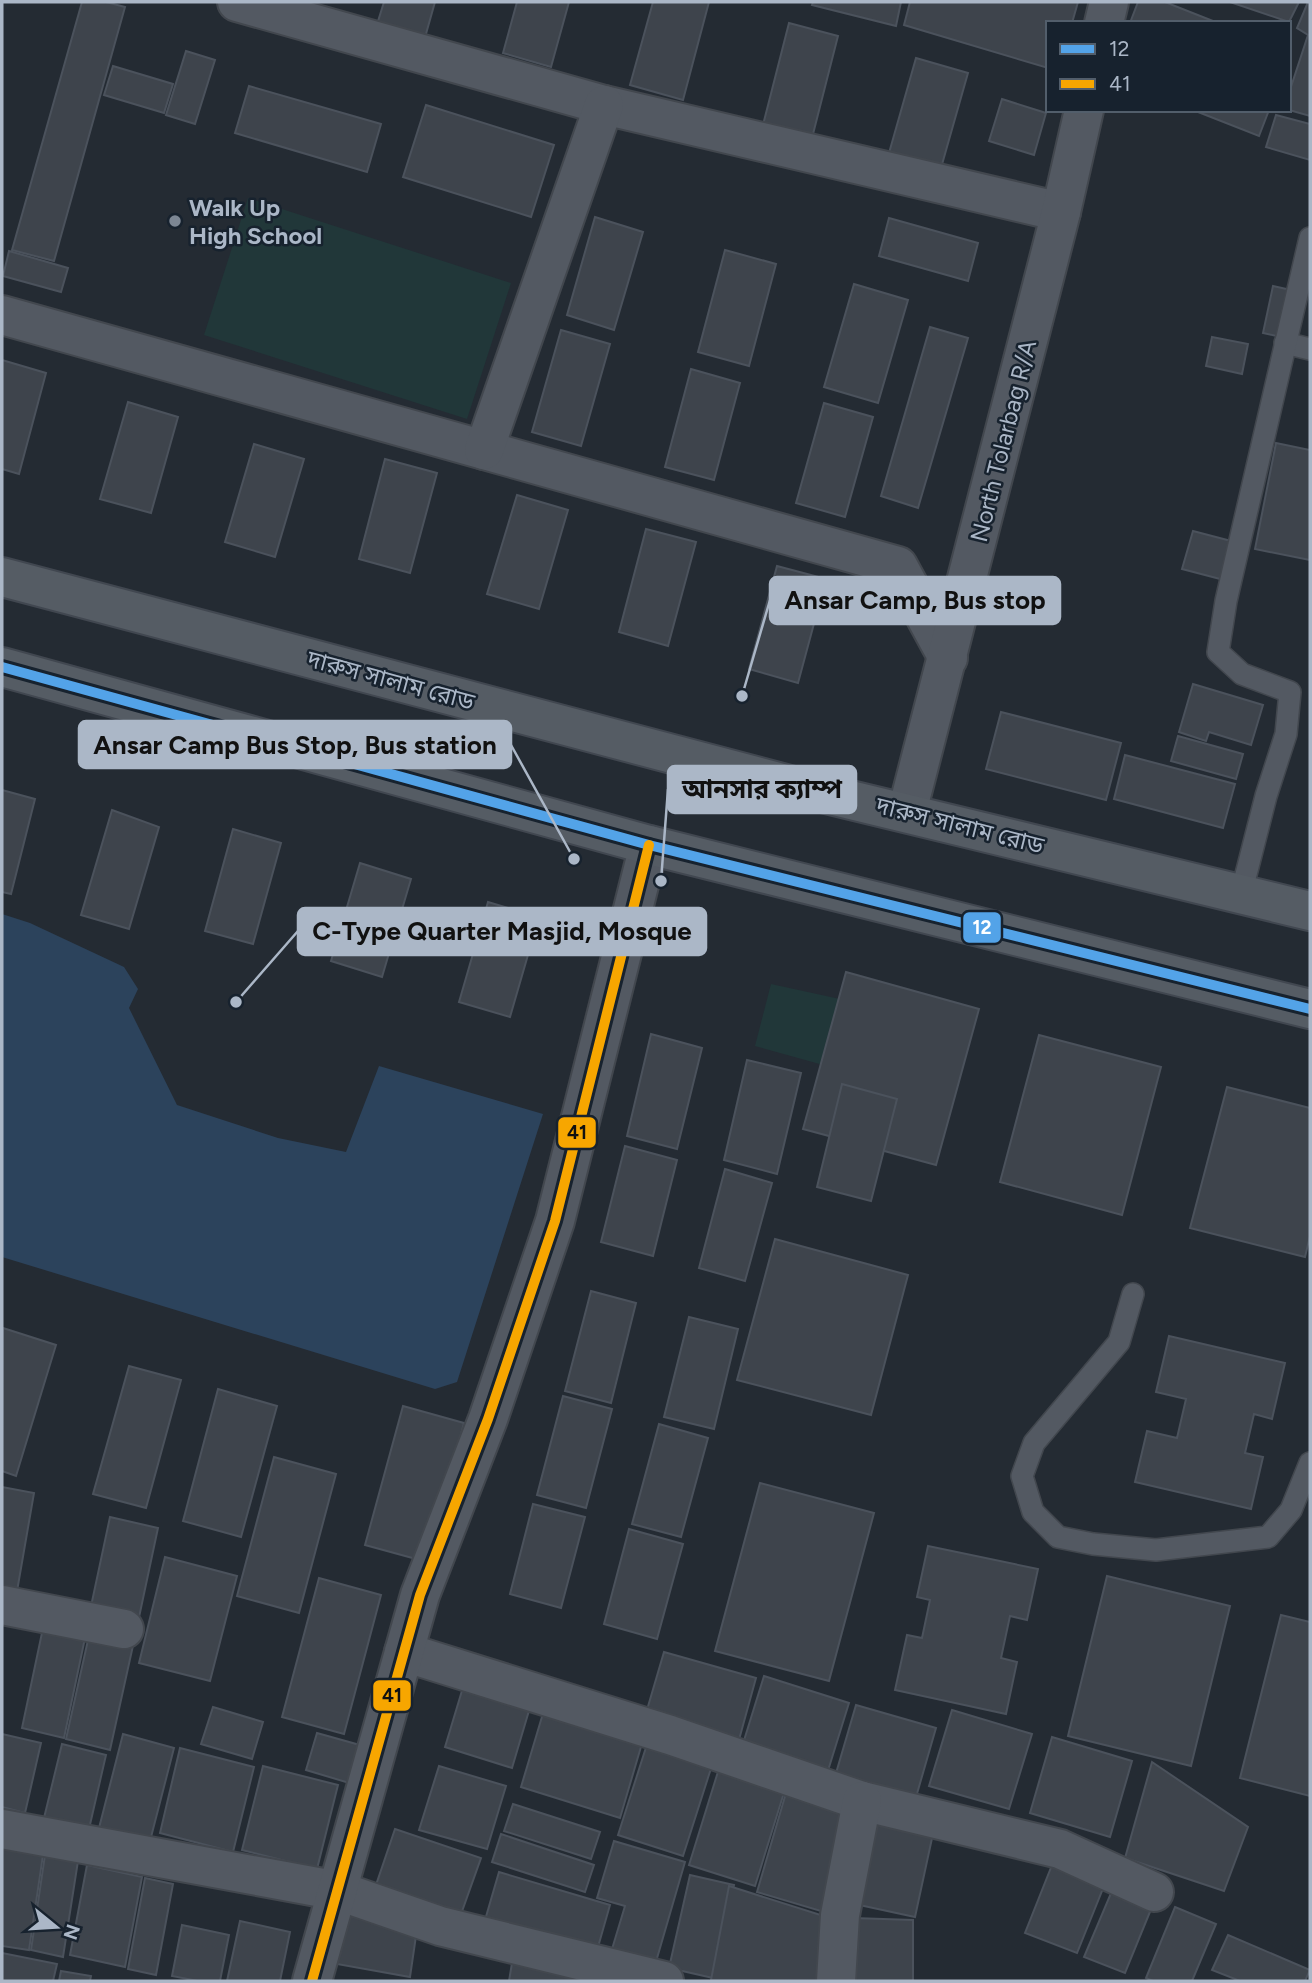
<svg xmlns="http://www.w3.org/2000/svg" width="1312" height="1983" font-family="Figtree,'Noto Sans Bengali',sans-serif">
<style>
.green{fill:#213739}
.water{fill:#2c435c}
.building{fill:#3e444c;stroke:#4b525c;stroke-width:2}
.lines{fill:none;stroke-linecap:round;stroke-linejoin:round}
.service-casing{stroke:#42474e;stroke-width:24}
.minor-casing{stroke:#42474e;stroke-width:42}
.primary-casing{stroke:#414750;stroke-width:42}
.service{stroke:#535962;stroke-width:21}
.minor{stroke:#535962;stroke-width:38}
.primary{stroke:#555c64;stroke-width:38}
.bus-1-casing{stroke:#17222e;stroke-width:16}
.bus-2-casing{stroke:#17222e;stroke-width:16}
.bus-1{stroke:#53a3e8;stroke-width:10}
.bus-2{stroke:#f7a600;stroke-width:10}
.poi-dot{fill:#7c8693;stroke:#17222e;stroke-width:2.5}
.labels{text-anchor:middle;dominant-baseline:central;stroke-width:5;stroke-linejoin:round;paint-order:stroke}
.poi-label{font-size:24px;font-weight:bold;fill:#abb7c7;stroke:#17222e;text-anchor:start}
.street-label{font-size:24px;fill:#abb7c7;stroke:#17222e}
.leader{fill:none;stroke:#abb7c7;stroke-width:2.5}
.callout-dot{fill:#abb7c7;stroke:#17222e;stroke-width:2.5}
.callout{fill:#abb7c7;stroke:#abb7c7;stroke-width:2.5}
.callout-label{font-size:26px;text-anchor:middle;font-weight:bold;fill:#111}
.line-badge{stroke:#17222e;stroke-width:2.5}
.badge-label{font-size:19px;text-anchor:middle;font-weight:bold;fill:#fff}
.pale-badge-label{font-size:19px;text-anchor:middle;font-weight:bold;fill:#111}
</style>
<rect width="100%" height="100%" fill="#242b33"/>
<g class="green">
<polygon points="248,198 511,283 467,419 204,335"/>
<polygon points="771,984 849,1001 834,1068 755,1046"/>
</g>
<polygon class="water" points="2,914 30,923 124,967 138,989 129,1008 177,1105 278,1138 346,1152 379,1066 543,1114 457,1382 435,1389 2,1257"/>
<g class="building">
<polygon points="82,2 106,2 125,7 54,261 12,250"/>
<polygon points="384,2 435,2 422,48 374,34"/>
<polygon points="517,2 569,2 551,67 503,53"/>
<polygon points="653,2 709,2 683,100 630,85"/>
<polygon points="813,2 901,2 896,26 812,5"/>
<polygon points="910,2 1078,2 1072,23 1048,23 1048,68 904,25"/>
<polygon points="1138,2 1165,2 1218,23 1130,23"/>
<polygon points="1230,2 1299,2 1289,22"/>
<polygon points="1308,2 1310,2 1310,116 1289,110 1289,93 1308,35 1297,28"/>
<polygon points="789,23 838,36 812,138 763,125"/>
<polygon points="186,51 215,60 195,124 166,115"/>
<polygon points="916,58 968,73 939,175 887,160"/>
<polygon points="113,66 173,84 164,113 104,95"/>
<polygon points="249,86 381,124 367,172 235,133"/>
<polygon points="1002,99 1046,113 1034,155 989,141"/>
<polygon points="426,105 554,145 531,217 403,177"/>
<polygon points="1193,110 1269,110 1259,136"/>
<polygon points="1276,115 1310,124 1310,160 1266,147"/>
<polygon points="595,217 643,232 614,330 567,315"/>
<polygon points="889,218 978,243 968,281 879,256"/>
<polygon points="725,250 776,264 749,366 698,352"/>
<polygon points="9,251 68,268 61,292 3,276"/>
<polygon points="854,284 908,300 878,403 824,387"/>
<polygon points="1273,286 1291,290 1281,337 1263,333"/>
<polygon points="930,327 968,338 918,508 881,496"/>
<polygon points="561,330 610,344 581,446 532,432"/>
<polygon points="1212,337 1248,344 1242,374 1206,366"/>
<polygon points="2,360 46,373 19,474 2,469"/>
<polygon points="691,369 740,383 714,480 665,467"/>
<polygon points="128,402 178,417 151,513 100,499"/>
<polygon points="824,403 873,417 845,517 796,503"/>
<polygon points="1276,443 1310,450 1310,560 1255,549"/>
<polygon points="254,444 304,459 275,557 225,542"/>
<polygon points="385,459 437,473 410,573 359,559"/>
<polygon points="517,495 568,510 539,609 487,594"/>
<polygon points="646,529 696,542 668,646 619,632"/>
<polygon points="1193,531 1235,542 1224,580 1182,569"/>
<polygon points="777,566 826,579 798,683 749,669"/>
<polygon points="1193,684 1263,705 1251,745 1209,732 1206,741 1179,732"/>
<polygon points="1001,712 1121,743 1106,800 986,769"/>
<polygon points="1178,736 1243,754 1236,779 1171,761"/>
<polygon points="1125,755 1235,784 1223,828 1114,799"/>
<polygon points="2,790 35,799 11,894 2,892"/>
<polygon points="112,810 159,827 129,929 81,915"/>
<polygon points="233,829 281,843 253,944 205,931"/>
<polygon points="360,863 411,879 382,977 331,961"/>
<polygon points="488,902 539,917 510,1017 459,1002"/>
<polygon points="846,972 979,1009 936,1165 803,1129"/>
<polygon points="651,1034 702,1048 677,1149 627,1136"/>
<polygon points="1039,1035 1161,1067 1122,1215 1000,1182"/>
<polygon points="747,1060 801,1073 777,1174 724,1160"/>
<polygon points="842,1084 897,1099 871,1201 817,1187"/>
<polygon points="1227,1087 1310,1108 1310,1236 1305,1257 1190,1228"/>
<polygon points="625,1146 677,1160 653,1256 601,1242"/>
<polygon points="725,1169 772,1183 745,1281 699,1268"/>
<polygon points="775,1239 908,1275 871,1415 737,1380"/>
<polygon points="591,1291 636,1303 611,1403 565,1391"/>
<polygon points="689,1317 738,1329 714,1429 664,1417"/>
<polygon points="3,1328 56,1345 16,1476 2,1471"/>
<polygon points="1169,1336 1285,1363 1272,1419 1254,1414 1245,1453 1263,1457 1251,1509 1135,1482 1147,1431 1177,1438 1186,1399 1156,1392"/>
<polygon points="129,1366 181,1380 146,1508 93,1494"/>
<polygon points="218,1389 277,1406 241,1537 183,1521"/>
<polygon points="563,1396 612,1409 586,1508 537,1495"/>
<polygon points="403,1406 464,1423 427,1562 365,1545"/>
<polygon points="659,1424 708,1438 681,1537 632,1524"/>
<polygon points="274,1457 336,1474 299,1613 237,1596"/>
<polygon points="760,1483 874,1513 829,1681 715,1651"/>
<polygon points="2,1487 34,1493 16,1597 2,1594"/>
<polygon points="533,1504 585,1517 561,1608 510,1594"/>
<polygon points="110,1517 158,1528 138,1622 90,1611"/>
<polygon points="629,1529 683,1544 657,1639 604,1624"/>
<polygon points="928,1546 1038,1569 1027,1620 1010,1616 1001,1658 1017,1662 1006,1714 895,1690 907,1635 922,1638 930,1600 917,1597"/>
<polygon points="165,1557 237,1576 210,1681 139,1663"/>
<polygon points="1107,1576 1230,1606 1191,1766 1068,1736"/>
<polygon points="319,1578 381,1595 344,1734 282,1717"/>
<polygon points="1281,1615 1310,1622 1310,1796 1240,1778"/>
<polygon points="43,1628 85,1638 64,1738 22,1728"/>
<polygon points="90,1631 134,1641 110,1750 66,1739"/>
<polygon points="664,1652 756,1678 737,1747 644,1720"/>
<polygon points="764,1676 849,1703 826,1777 741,1750"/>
<polygon points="464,1684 531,1704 512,1768 445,1747"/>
<polygon points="856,1705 936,1728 914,1804 834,1780"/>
<polygon points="213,1707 263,1722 252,1759 201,1744"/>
<polygon points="544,1710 643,1740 620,1818 521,1787"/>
<polygon points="952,1710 1032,1734 1009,1809 929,1786"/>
<polygon points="317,1733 367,1747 356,1785 306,1770"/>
<polygon points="2,1734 41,1743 25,1813 2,1807"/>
<polygon points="123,1734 174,1748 150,1841 99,1828"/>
<polygon points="1052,1737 1132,1761 1110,1837 1030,1813"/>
<polygon points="649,1738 714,1759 683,1856 618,1835"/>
<polygon points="62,1744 106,1755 89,1829 44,1818"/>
<polygon points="180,1748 254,1767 233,1852 160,1833"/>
<polygon points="721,1762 787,1783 755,1886 689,1865"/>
<polygon points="1152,1762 1248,1827 1224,1891 1125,1858"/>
<polygon points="263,1766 338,1785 317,1869 242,1850"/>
<polygon points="439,1766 506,1786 487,1849 419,1830"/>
<polygon points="788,1786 852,1805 831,1914 757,1892"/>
<polygon points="513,1804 600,1832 591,1859 504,1831"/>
<polygon points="869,1814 934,1829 915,1917 850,1903"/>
<polygon points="395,1829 481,1858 460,1917 375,1888"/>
<polygon points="501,1834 594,1865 585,1892 492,1862"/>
<polygon points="614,1841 685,1862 653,1972 609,1959 625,1906 597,1898"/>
<polygon points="2,1847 43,1855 29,1950 2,1946"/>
<polygon points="45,1855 78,1861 63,1957 31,1950"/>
<polygon points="1054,1860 1106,1881 1077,1953 1025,1933"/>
<polygon points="87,1865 142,1877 125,1967 70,1955"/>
<polygon points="499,1872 610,1905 596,1954 485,1920"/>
<polygon points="690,1875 734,1885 713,1978 669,1968"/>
<polygon points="145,1878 173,1884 156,1975 128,1969"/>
<polygon points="729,1886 830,1918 826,1981 711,1980"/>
<polygon points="1114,1886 1154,1902 1125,1973 1084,1957"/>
<polygon points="1175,1907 1216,1924 1192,1981 1153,1981 1146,1978"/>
<polygon points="345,1915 417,1929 410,1977 337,1964"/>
<polygon points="853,1918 913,1920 913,1981 852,1981"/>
<polygon points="240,1921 290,1932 280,1981 227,1981"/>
<polygon points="182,1925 229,1935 220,1981 198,1981 172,1976"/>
<polygon points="1228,1935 1310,1970 1305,1981 1240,1981 1212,1970"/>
<polygon points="2,1953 57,1964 53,1981 2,1981"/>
<polygon points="512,1963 585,1977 584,1981 509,1981"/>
<polygon points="61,1971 91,1976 90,1981 59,1981"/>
</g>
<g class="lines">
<defs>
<g id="service">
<polyline points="1285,343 1310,349"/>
<polyline points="1241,894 1266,796 1286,734 1290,692 1242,674 1218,652 1226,601 1310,238"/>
<polyline points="1133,1294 1119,1342 1034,1443 1022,1476 1033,1512 1058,1537 1093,1544 1156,1550 1268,1537 1291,1510 1310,1463"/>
</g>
<g id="minor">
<polyline points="237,2 604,105 1061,212"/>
<polyline points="1104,23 1109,2"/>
<polyline points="2,315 898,566 948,658"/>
<polyline points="484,450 604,105"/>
<polyline points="907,812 1061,212 1084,110"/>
<polyline points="2,1605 124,1629"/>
<polyline points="404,1652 670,1735 862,1801 1060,1849 1154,1892"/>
<polyline points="2,1829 339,1891 440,1926 664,1981"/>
<polyline points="312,1981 420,1595 488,1419 555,1221 649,845"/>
<polyline points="836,1981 840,1915 862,1801"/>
</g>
<g id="primary">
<polyline points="2,577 801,788 1310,911"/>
<polyline points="2,667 649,845 1310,1009"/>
</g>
</defs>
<use href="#service" class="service-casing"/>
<use href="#minor" class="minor-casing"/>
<use href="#primary" class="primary-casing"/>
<use href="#service" class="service"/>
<use href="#minor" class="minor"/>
<use href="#primary" class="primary"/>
<defs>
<polyline id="bus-1" points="2,667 649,845 1310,1009"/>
<polyline id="bus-2" points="312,1981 420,1595 488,1419 555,1221 649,845"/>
</defs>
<use href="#bus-1" class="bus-1-casing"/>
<use href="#bus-2" class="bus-2-casing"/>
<use href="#bus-1" class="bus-1"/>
<use href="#bus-2" class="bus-2"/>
</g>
<circle class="poi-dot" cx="175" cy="221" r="7"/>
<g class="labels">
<g class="poi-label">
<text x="189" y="207">Walk Up<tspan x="189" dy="28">High School</tspan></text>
</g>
<g class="street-label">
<text transform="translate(1003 441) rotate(-76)">North Tolarbag R/A</text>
<text transform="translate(391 680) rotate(15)">দারুস সালাম রোড</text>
<text transform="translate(960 825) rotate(14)">দারুস সালাম রোড</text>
</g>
</g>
<path class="leader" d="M742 696L770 600M574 859L511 745M661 881L668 789M236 1002L298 931"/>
<g class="callout-dot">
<circle cx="742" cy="696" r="7"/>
<circle cx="574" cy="859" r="7"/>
<circle cx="661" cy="881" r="7"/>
<circle cx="236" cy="1002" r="7"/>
</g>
<g class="callout">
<rect x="770" y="577" width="290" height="47" rx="7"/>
<rect x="79" y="721" width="432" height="47" rx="7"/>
<rect x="668" y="766" width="188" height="47" rx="7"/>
<rect x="298" y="908" width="408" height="47" rx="7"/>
</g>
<g class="callout-label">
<text x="915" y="609">Ansar Camp, Bus stop</text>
<text x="295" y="754">Ansar Camp Bus Stop, Bus station</text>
<text x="762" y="798">আনসার ক্যাম্প</text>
<text x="502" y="940">C-Type Quarter Masjid, Mosque</text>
</g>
<g class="line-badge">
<rect x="962" y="911" width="40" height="33" rx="7" fill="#53a3e8"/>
<rect x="557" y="1116" width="40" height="33" rx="7" fill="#f7a600"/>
<rect x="372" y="1679" width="40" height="33" rx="7" fill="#f7a600"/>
</g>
<g class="badge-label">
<text x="982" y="934">12</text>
</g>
<g class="pale-badge-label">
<text x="577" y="1139">41</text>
<text x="392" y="1702">41</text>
</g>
<rect width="1312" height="1983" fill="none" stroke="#abb7c7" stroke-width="7"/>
<rect x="1046" y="21" width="245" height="91" fill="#17222e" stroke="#525e6b" stroke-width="2"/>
<rect x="1060" y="44" width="35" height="10" fill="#53a3e8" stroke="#525e6b" stroke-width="2"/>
<text x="1109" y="56" font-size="21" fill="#abb7c7">12</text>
<rect x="1060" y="79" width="35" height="10" fill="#f7a600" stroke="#525e6b" stroke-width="2"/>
<text x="1109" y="91" font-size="21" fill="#abb7c7">41</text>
<g transform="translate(56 1927) rotate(108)" stroke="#17222e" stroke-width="5" paint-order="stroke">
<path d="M0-5L12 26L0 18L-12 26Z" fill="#abb7c7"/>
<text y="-10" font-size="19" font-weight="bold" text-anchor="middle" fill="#abb7c7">N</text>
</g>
</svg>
